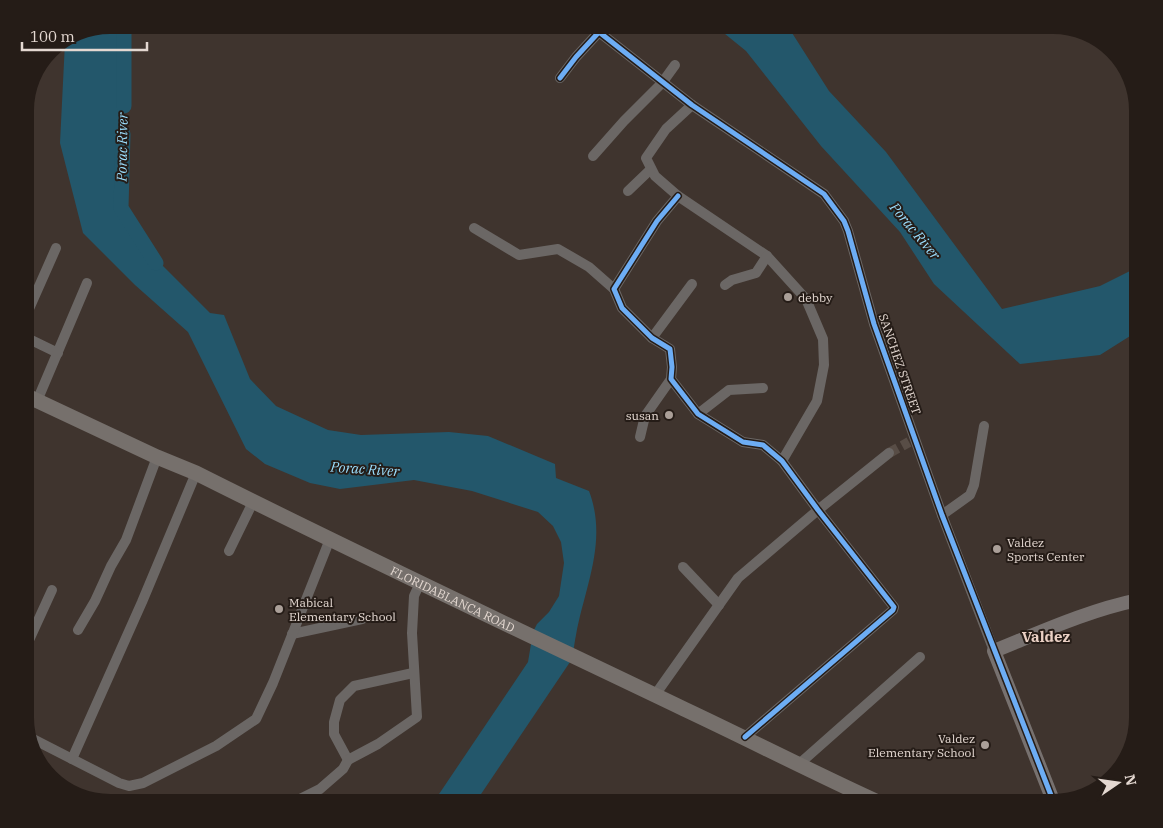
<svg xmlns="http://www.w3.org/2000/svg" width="1163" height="828" font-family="'IBM Plex Serif',serif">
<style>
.water{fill:#23576b}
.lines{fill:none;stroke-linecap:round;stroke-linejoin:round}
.river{stroke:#23576b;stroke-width:15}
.street-tunnel{stroke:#584d46;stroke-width:10;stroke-dasharray:10 5;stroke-linecap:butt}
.street{stroke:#6b6765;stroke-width:10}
.secondary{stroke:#77716f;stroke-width:14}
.primary{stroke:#76706c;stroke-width:15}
.cycleway-casing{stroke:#251c17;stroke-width:8}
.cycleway{stroke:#6dadf4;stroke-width:5}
.poi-dot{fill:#aa9f98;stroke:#251c17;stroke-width:2}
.labels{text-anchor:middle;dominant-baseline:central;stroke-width:4;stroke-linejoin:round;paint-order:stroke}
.poi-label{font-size:12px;fill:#e4d8d1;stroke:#251c17;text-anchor:start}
.street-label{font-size:12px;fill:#e4d8d1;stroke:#251c17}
.water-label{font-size:14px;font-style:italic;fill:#9bdefd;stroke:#251c17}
.quarter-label{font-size:15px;font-weight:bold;fill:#ead0c4;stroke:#251c17}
</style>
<rect width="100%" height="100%" fill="#3f342e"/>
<g class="water">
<path d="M 110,25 L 120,25 L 124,88 L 120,195 L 132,230 L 159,262 L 210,313 L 224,315 L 250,379 L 276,406 L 328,430 L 361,435 L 449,432 L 488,436 L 555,464 L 556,478 L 589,491 C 608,541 585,586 576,635 C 574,644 574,653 570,662 L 475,803 L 433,803 L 528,662 L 533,632 L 537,624 L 549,612 L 559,596 L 564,563 L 561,542 L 553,526 L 538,512 L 472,491 L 414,480 L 340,489 L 310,483 L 265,464 L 246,449 L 188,332 L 135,285 L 83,233 L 60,143 L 65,42 Z"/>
<polygon points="714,25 787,25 829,91 886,152 1002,309 1100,286 1138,267 1138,331 1100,355 1020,364 934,284 900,232 821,146 746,51"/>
</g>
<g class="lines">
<g class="river">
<polyline points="124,106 124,25"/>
<polyline points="123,134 121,208 156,263"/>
</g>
<polyline class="street-tunnel" points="889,453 909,442"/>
<g class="street">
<polyline points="560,78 576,57 599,32 692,105 824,194 844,221 848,231 874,324 942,515 994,651"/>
<polyline points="692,105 666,129 646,158 655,176 678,196 767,256 806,299 823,339 824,365 817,401 782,461"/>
<polyline points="593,156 624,121 662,83 675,65"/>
<polyline points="628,191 651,169"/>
<polyline points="678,196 657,221 614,289 622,308 652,338 670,349 672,367 671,379 698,414 743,442 763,445 782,461 818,510 894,607 893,610 745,737"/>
<polyline points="474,228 519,255 558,249 589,267 614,289"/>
<polyline points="725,285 732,280 756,273 767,256"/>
<polyline points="25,318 56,248"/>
<polyline points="25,337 58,353"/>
<polyline points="652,338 692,284"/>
<polyline points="37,401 87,283"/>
<polyline points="698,414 729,390 763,388"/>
<polyline points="640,437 645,416 671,379"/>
<polyline points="942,515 970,495 974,485 984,426"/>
<polyline points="229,551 253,502"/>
<polyline points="683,567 719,605"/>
<polyline points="78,630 95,601 111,566 126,540 157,457"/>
<polyline points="292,634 362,619"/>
<polyline points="25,649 52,590"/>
<polyline points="655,695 738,578 818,510 889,453"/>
<polyline points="29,737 119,783 129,786 143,783 216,746 256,719 273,683 330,539"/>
<polyline points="72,759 142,602 196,473"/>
<polyline points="348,760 334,734 334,722 340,700 354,686 413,673"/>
<polyline points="798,765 920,657"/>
<polyline points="275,803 298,800 320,789 343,769 348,760 378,744 417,717 412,633 414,596 420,583"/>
</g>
<path class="secondary" d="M 1054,803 L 994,651 C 1041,632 1089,610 1138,600"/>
<path class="primary" id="s1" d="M 25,395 L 157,457 L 196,473 C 357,554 521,631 684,709 C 750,740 814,773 880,803"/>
<defs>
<g id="cycleway">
<polyline points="560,78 576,57 599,32 692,105 824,194 844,221 848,231 874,324 942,515 1054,803"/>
<polyline points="678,196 657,221 614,289 622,308 652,338 670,349 672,367 671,379 698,414 743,442 763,445 782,461 818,510 894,607 893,610 745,737"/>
</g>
</defs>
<use href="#cycleway" class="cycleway-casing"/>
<use href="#cycleway" class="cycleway"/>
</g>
<g class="poi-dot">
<circle cx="788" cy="297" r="5"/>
<circle cx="669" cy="415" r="5"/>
<circle cx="997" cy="549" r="5"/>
<circle cx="279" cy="609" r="5"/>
<circle cx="985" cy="745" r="5"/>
</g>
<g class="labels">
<g class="poi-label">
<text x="798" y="297">debby</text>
<text x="659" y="415" text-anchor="end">susan</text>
<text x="1007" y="542">Valdez<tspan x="1007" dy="14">Sports Center</tspan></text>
<text x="289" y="602">Mabical<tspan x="289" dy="14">Elementary School</tspan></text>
<text x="975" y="738" text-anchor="end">Valdez<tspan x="975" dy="14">Elementary School</tspan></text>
</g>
<g class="street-label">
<text transform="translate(900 364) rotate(71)">SANCHEZ STREET</text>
<text stroke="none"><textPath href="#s1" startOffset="474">FLORIDABLANCA ROAD</textPath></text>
</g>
<g class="water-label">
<text transform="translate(122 147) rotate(-89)">Porac River</text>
<text transform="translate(915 231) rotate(50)">Porac River</text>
<text transform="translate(365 469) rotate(4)">Porac River</text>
</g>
<g class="quarter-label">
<text x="1046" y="636">Valdez</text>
</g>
</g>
<path d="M0 0H1163V828H0ZM110 34H1053A76 76 0 0 1 1129 110V718A76 76 0 0 1 1053 794H110A76 76 0 0 1 34 718V110A76 76 0 0 1 110 34Z" fill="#251c17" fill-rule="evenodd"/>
<g transform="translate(1118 783) rotate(77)" stroke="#251c17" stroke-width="4" paint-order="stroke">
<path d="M0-4L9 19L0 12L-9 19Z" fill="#e4d8d1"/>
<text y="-8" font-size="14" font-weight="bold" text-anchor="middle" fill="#e4d8d1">N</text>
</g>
<path d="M22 42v8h125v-8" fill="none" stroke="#e4d8d1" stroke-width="2.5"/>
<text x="30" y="42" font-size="15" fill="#e4d8d1" stroke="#251c17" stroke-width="4" paint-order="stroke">100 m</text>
</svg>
